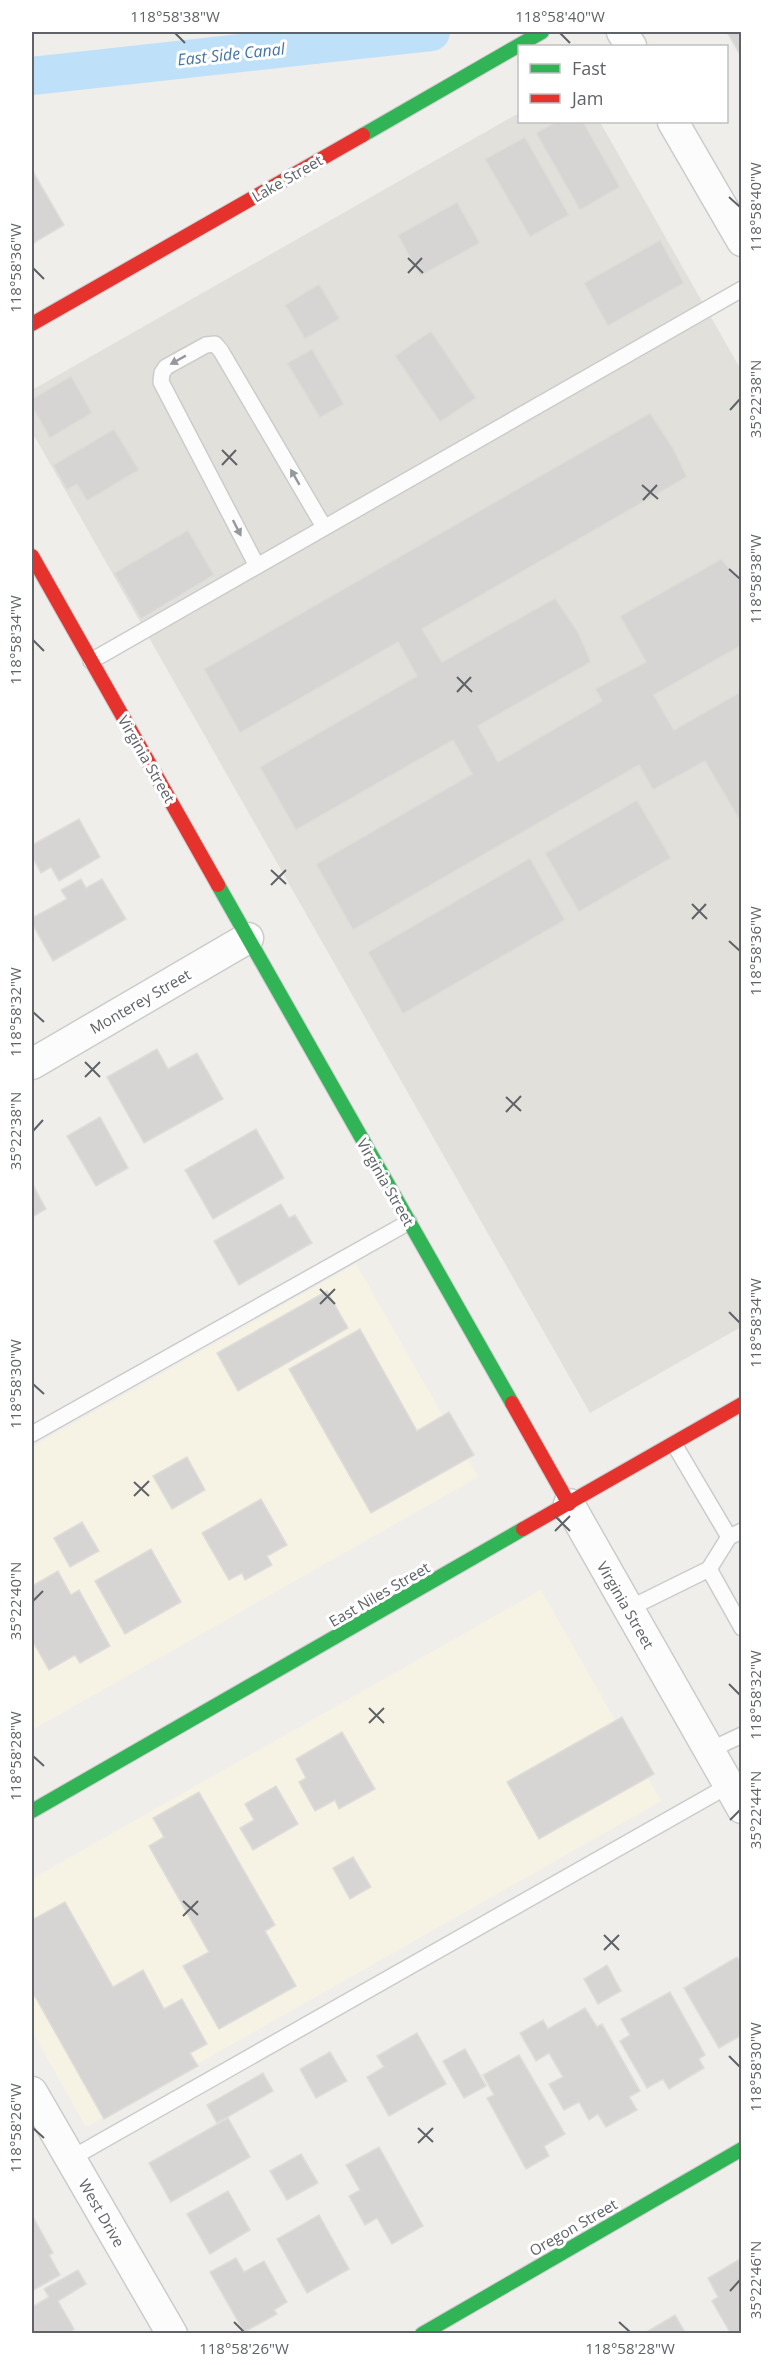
<svg xmlns="http://www.w3.org/2000/svg" width="773" height="2365" font-family="'Open Sans',sans-serif">
<style>
.commercial{fill:#f7f3e4}
.education{fill:#e2e0da}
.lines{fill:none;stroke-linecap:round;stroke-linejoin:round}
.canal{stroke:#bfe0f9;stroke-width:38}
.building{fill:#d6d5d3;stroke:#deddd9;stroke-width:1.5}
.lane-casing{stroke:#cbcccc;stroke-width:18}
.street-casing{stroke:#cbcccc;stroke-width:33}
.fast-casing{stroke:#cacacb;stroke-width:16}
.jam-casing{stroke:#cacacb;stroke-width:16}
.lane{stroke:#fdfcfc;stroke-width:15}
.street{stroke:#fdfcfc;stroke-width:30}
.fast{stroke:#30b455;stroke-width:14}
.jam{stroke:#e5322d;stroke-width:14}
.oneway{fill:#96999c}
.ticks{fill:none;stroke:#5f6368;stroke-width:2}
.labels{text-anchor:middle;dominant-baseline:central;stroke-width:6;stroke-linejoin:round;paint-order:stroke}
.street-label{font-size:15px;fill:#5f6368;stroke:#fff}
.water-label{font-size:16px;font-style:italic;fill:#4174aa;stroke:#fff}
.neatline{fill:none;stroke:#5f6368;stroke-width:2}
.ticks-label{font-size:15px;text-anchor:middle;fill:#5f6368}
</style>
<rect width="100%" height="100%" fill="#efeeea"/>
<g class="commercial">
<polygon points="356,1264 478,1477 32,1730 32,1447"/>
<polygon points="541,1590 661,1801 86,2127 32,2031 32,1879"/>
</g>
<polygon class="education" points="519,113 520,122 600,122 741,370 741,1327 590,1413 32,432 32,390"/>
<g class="lines">
<polyline class="canal" points="32,76 431,32"/>
</g>
<g class="building">
<polygon points="727,32 742,32 742,58"/>
<polygon points="555,122 583,122 620,187 580,210 536,133"/>
<polygon points="525,137 569,215 530,237 485,159"/>
<polygon points="32,170 64,225 32,244"/>
<polygon points="457,202 480,243 420,276 398,235"/>
<polygon points="660,240 684,283 608,326 584,283"/>
<polygon points="319,284 340,319 305,339 285,305"/>
<polygon points="431,331 476,398 440,422 395,356"/>
<polygon points="312,349 344,404 320,418 287,363"/>
<polygon points="71,376 92,413 50,438 32,406 32,399"/>
<polygon points="650,413 673,448 687,477 422,629 442,662 555,598 578,632 591,662 478,726 498,762 602,701 595,689 646,662 620,616 721,559 742,583 742,645 654,695 674,730 742,691 742,824 705,761 653,790 639,765 353,930 316,864 472,774 453,740 296,830 260,767 417,676 398,642 240,733 204,669"/>
<polygon points="114,429 139,470 87,501 77,484 67,490 53,465"/>
<polygon points="188,530 214,575 141,619 114,573"/>
<polygon points="637,800 671,858 579,912 545,853"/>
<polygon points="79,819 100,857 59,881 51,867 41,873 32,856 32,845"/>
<polygon points="530,858 565,920 403,1014 368,952"/>
<polygon points="81,879 86,888 102,879 126,919 53,961 32,923 32,918 67,899 61,890"/>
<polygon points="157,1049 168,1069 197,1053 223,1099 144,1143 107,1077"/>
<polygon points="100,1117 128,1168 96,1186 67,1136"/>
<polygon points="256,1129 284,1178 213,1219 185,1170"/>
<polygon points="32,1183 46,1209 32,1217"/>
<polygon points="281,1204 289,1218 295,1215 312,1243 239,1285 214,1241"/>
<polygon points="327,1291 348,1328 238,1391 217,1353"/>
<polygon points="360,1329 417,1431 449,1412 474,1455 371,1513 289,1369"/>
<polygon points="187,1457 205,1490 172,1509 153,1476"/>
<polygon points="261,1499 287,1545 267,1556 272,1565 245,1580 242,1573 229,1580 202,1533"/>
<polygon points="82,1522 99,1551 70,1567 54,1538"/>
<polygon points="151,1549 181,1602 125,1634 95,1581"/>
<polygon points="58,1571 71,1595 79,1590 110,1646 80,1663 75,1655 49,1670 32,1640 32,1586"/>
<polygon points="622,1717 654,1774 539,1839 507,1782"/>
<polygon points="342,1732 375,1789 339,1809 335,1800 315,1811 299,1782 306,1778 296,1759"/>
<polygon points="276,1786 298,1824 253,1850 240,1828 254,1820 245,1804"/>
<polygon points="199,1792 275,1925 265,1931 296,1986 219,2029 183,1966 209,1952 149,1846 164,1837 153,1818"/>
<polygon points="353,1857 371,1887 350,1899 333,1868"/>
<polygon points="65,1902 113,1987 143,1970 164,2009 182,1999 207,2044 190,2053 198,2066 104,2119 32,1991 32,1920"/>
<polygon points="737,1957 742,1965 742,2035 719,2048 684,1988"/>
<polygon points="607,1965 621,1991 598,2004 584,1979"/>
<polygon points="670,1992 705,2055 699,2059 704,2068 669,2089 663,2079 647,2088 620,2041 630,2035 621,2019"/>
<polygon points="585,2008 597,2027 602,2024 640,2091 629,2097 637,2110 606,2127 598,2114 589,2120 579,2102 564,2110 549,2084 563,2077 549,2053 536,2061 520,2033 543,2020 548,2029"/>
<polygon points="417,2033 446,2084 389,2116 367,2077 384,2067 377,2056"/>
<polygon points="465,2049 486,2086 464,2098 443,2061"/>
<polygon points="330,2052 347,2081 316,2098 300,2069"/>
<polygon points="519,2055 565,2134 544,2146 549,2156 526,2169 487,2098 494,2095 483,2075"/>
<polygon points="263,2073 273,2091 217,2123 207,2105"/>
<polygon points="228,2118 250,2157 171,2202 149,2163"/>
<polygon points="379,2147 423,2226 392,2244 377,2218 365,2225 349,2196 360,2190 346,2165"/>
<polygon points="301,2154 318,2183 287,2200 270,2171"/>
<polygon points="228,2191 250,2230 210,2254 187,2214"/>
<polygon points="32,2215 53,2253 49,2255 60,2275 32,2291"/>
<polygon points="319,2215 349,2269 307,2293 277,2239"/>
<polygon points="236,2258 244,2272 264,2261 287,2302 274,2310 277,2314 244,2332 210,2272"/>
<polygon points="740,2259 742,2334 731,2334 712,2301 718,2297 708,2278"/>
<polygon points="78,2270 86,2284 58,2301 74,2329 68,2334 32,2334 32,2307 49,2297 44,2289"/>
<polygon points="675,2315 686,2334 643,2334"/>
</g>
<g class="lines">
<defs>
<g id="lane">
<polyline points="257,566 161,382 162,373 166,367 206,345 215,344 221,351 324,527"/>
<polyline points="91,661 742,289"/>
<polyline points="32,1434 409,1222"/>
<polyline points="674,1444 729,1537"/>
<polyline points="709,1569 742,1628"/>
<polyline points="628,1609 709,1569 729,1537 742,1531"/>
<polyline points="708,1751 742,1735"/>
<polyline points="70,2159 733,1783"/>
</g>
<g id="street">
<polyline points="622,32 631,46"/>
<polyline points="673,122 742,241"/>
<polyline points="32,1064 248,938"/>
<polyline points="569,1504 742,1808"/>
<polyline points="32,2092 172,2334"/>
</g>
<g id="fast">
<polyline points="363,135 542,32"/>
<polyline points="218,885 512,1403"/>
<polyline points="32,1811 523,1529"/>
<polyline points="422,2334 742,2149"/>
</g>
<g id="jam">
<polyline points="32,324 363,135"/>
<polyline points="32,556 218,885"/>
<polyline points="512,1403 569,1504"/>
<polyline points="523,1529 742,1404"/>
</g>
</defs>
<use href="#lane" class="lane-casing"/>
<use href="#street" class="street-casing"/>
<use href="#fast" class="fast-casing"/>
<use href="#jam" class="jam-casing"/>
<use href="#lane" class="lane"/>
<use href="#street" class="street"/>
<use href="#fast" class="fast"/>
<use href="#jam" class="jam"/>
</g>
<defs><path id="oneway-solid" d="M-6-.8H1V-3.2L6.5 0L1 3.2V.8H-6Z" transform="scale(1.5)"/></defs>
<g class="oneway">
<use href="#oneway-solid" transform="translate(178 360) rotate(151)"/>
<use href="#oneway-solid" transform="translate(295 477) rotate(-120)"/>
<use href="#oneway-solid" transform="translate(237 528) rotate(63)"/>
</g>
<path class="ticks" d="M 175,33 L 185,43M 560,33 L 570,43M 729,197 L 740,207M 408,258 L 423,273M 33,268 L 44,279M 408,273 L 422,258M 730,410 L 740,399M 222,450 L 237,465M 222,465 L 236,450M 642,485 L 658,499M 643,500 L 657,485M 729,569 L 740,579M 33,640 L 44,651M 457,677 L 472,692M 457,692 L 471,677M 271,870 L 286,884M 271,885 L 286,870M 692,904 L 707,919M 692,919 L 706,904M 729,941 L 740,951M 33,1012 L 44,1022M 85,1062 L 100,1077M 85,1077 L 100,1062M 506,1097 L 521,1111M 506,1112 L 521,1096M 33,1131 L 43,1120M 320,1289 L 335,1304M 320,1304 L 335,1289M 729,1312 L 740,1323M 33,1384 L 44,1394M 134,1482 L 149,1496M 134,1496 L 149,1481M 555,1516 L 570,1531M 555,1531 L 570,1516M 33,1601 L 43,1591M 729,1684 L 740,1695M 369,1708 L 384,1723M 369,1723 L 384,1708M 33,1756 L 44,1766M 730,1820 L 740,1810M 183,1901 L 198,1915M 183,1916 L 198,1901M 604,1935 L 619,1950M 604,1950 L 619,1935M 729,2056 L 740,2067M 33,2128 L 44,2138M 418,2128 L 433,2142M 418,2143 L 433,2128M 730,2291 L 740,2280M 234,2322 L 244,2332M 619,2322 L 630,2332"/>
<g class="labels">
<g class="street-label">
<text transform="translate(287 178) rotate(-30)">Lake Street</text>
<text transform="translate(147 759) rotate(60)">Virginia Street</text>
<text transform="translate(140 1001) rotate(-30)">Monterey Street</text>
<text transform="translate(386 1182) rotate(60)">Virginia Street</text>
<text transform="translate(379 1594) rotate(-30)">East Niles Street</text>
<text transform="translate(626 1605) rotate(60)">Virginia Street</text>
<text transform="translate(102 2213) rotate(60)">West Drive</text>
<text transform="translate(573 2227) rotate(-30)">Oregon Street</text>
</g>
<g class="water-label">
<text transform="translate(231 54) rotate(-6)">East Side Canal</text>
</g>
</g>
<rect width="773" height="2365" fill="none" stroke="#ffffff" stroke-width="66"/>
<rect x="518" y="45" width="210" height="78" fill="#ffffff" stroke="#bfc1c3" stroke-width="1.5"/>
<rect x="530" y="64" width="30" height="9" fill="#30b455" stroke="#bfc1c3" stroke-width="1.5"/>
<text x="572" y="75" font-size="18" fill="#5f6368">Fast</text>
<rect x="530" y="94" width="30" height="9" fill="#e5322d" stroke="#bfc1c3" stroke-width="1.5"/>
<text x="572" y="105" font-size="18" fill="#5f6368">Jam</text>
<rect x="33" y="33" width="707" height="2299" class="neatline"/>
<g class="ticks-label">
<text x="175" y="22">118°58'38"W</text>
<text x="560" y="22">118°58'40"W</text>
<text transform="translate(756 207) rotate(-90)" y="5">118°58'40"W</text>
<text transform="translate(16 268) rotate(-90)" y="5">118°58'36"W</text>
<text transform="translate(756 399) rotate(-90)" y="5">35°22'38"N</text>
<text transform="translate(756 579) rotate(-90)" y="5">118°58'38"W</text>
<text transform="translate(16 640) rotate(-90)" y="5">118°58'34"W</text>
<text transform="translate(756 951) rotate(-90)" y="5">118°58'36"W</text>
<text transform="translate(16 1012) rotate(-90)" y="5">118°58'32"W</text>
<text transform="translate(16 1131) rotate(-90)" y="5">35°22'38"N</text>
<text transform="translate(756 1323) rotate(-90)" y="5">118°58'34"W</text>
<text transform="translate(16 1384) rotate(-90)" y="5">118°58'30"W</text>
<text transform="translate(16 1601) rotate(-90)" y="5">35°22'40"N</text>
<text transform="translate(756 1695) rotate(-90)" y="5">118°58'32"W</text>
<text transform="translate(16 1756) rotate(-90)" y="5">118°58'28"W</text>
<text transform="translate(756 1810) rotate(-90)" y="5">35°22'44"N</text>
<text transform="translate(756 2067) rotate(-90)" y="5">118°58'30"W</text>
<text transform="translate(16 2128) rotate(-90)" y="5">118°58'26"W</text>
<text transform="translate(756 2280) rotate(-90)" y="5">35°22'46"N</text>
<text x="244" y="2354">118°58'26"W</text>
<text x="630" y="2354">118°58'28"W</text>
</g>
</svg>
